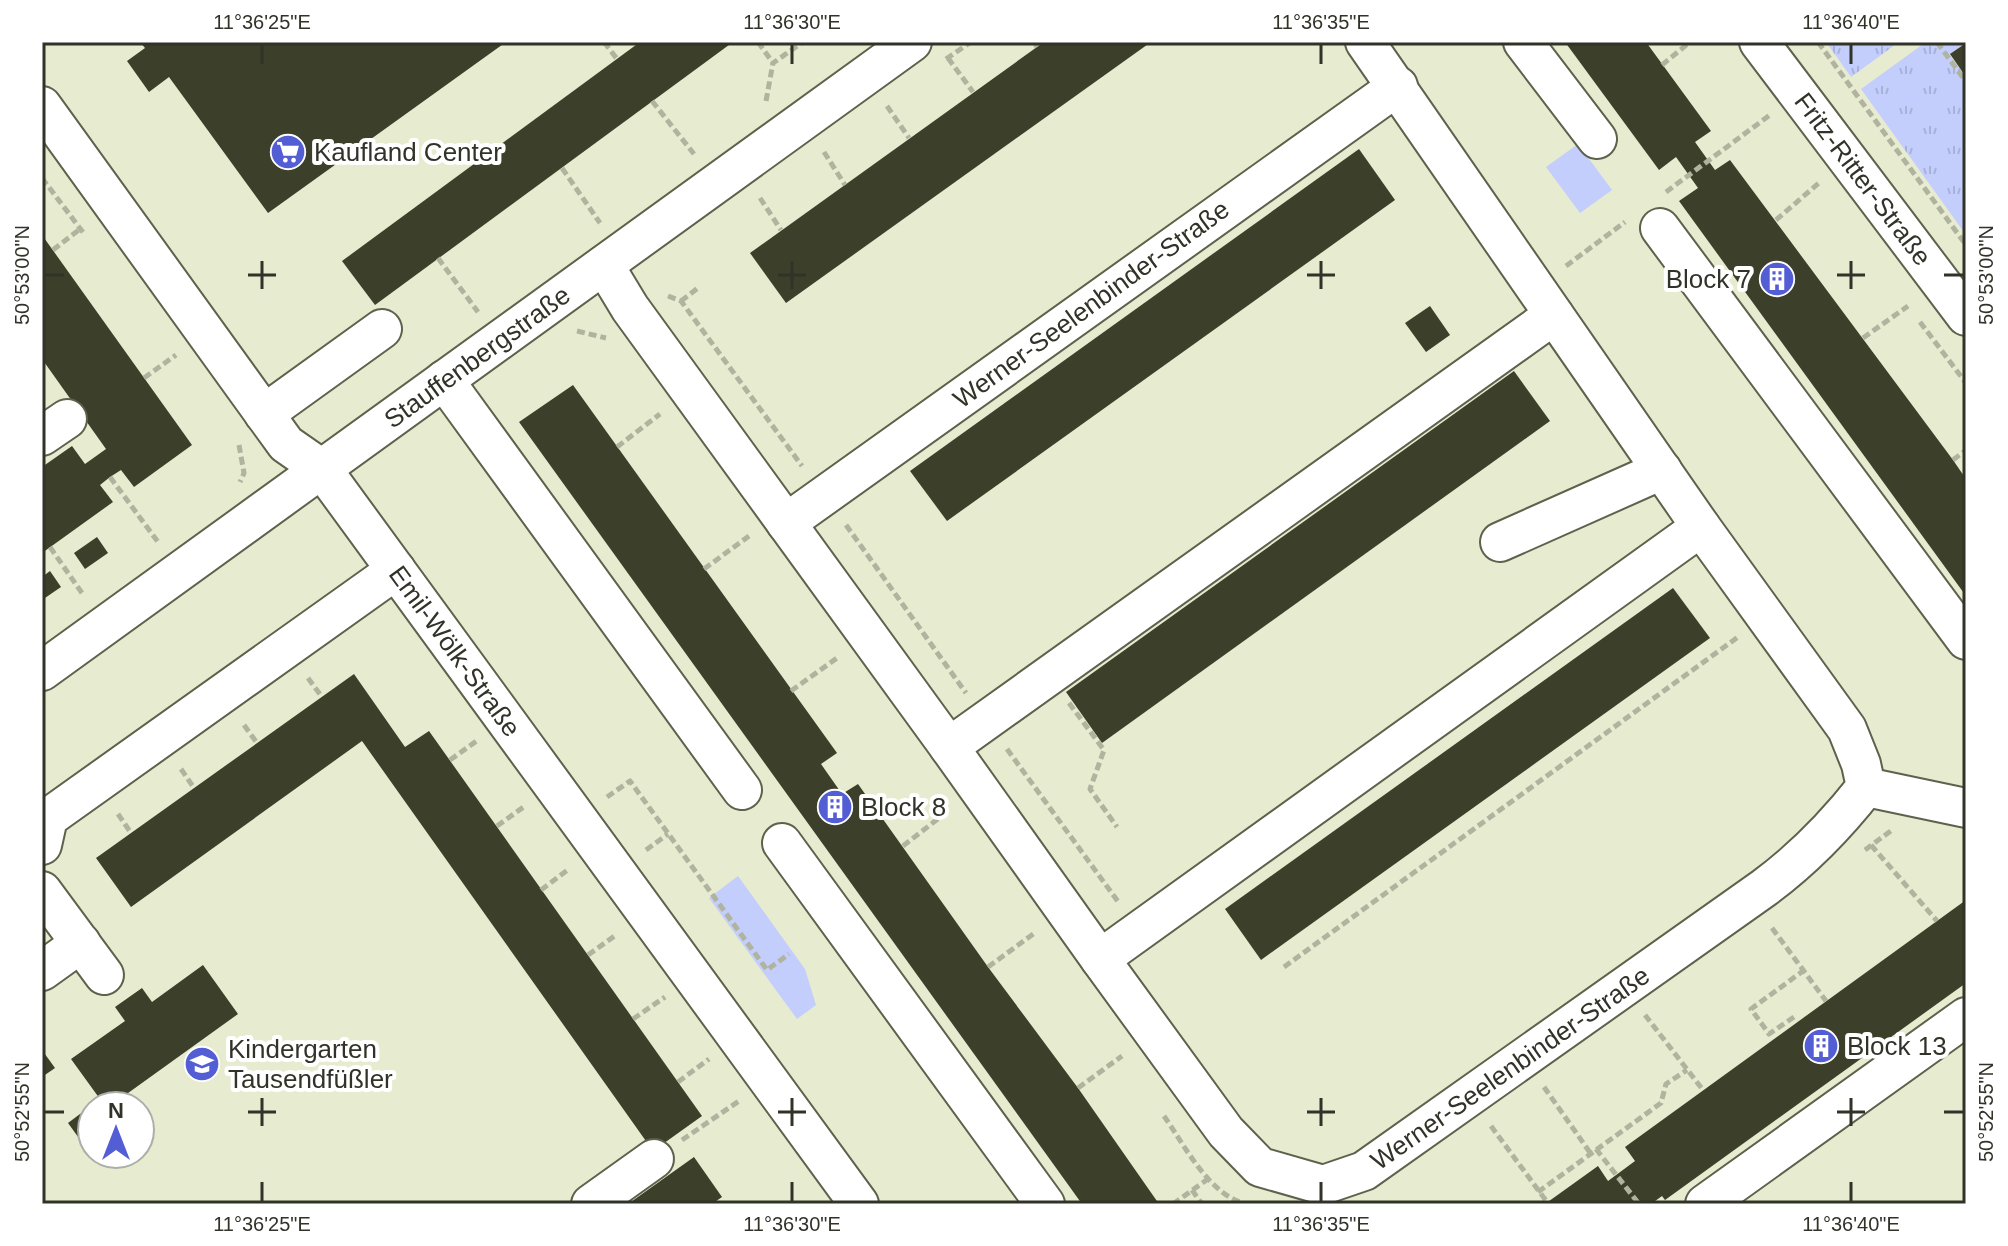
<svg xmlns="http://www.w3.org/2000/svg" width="2008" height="1246" font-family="Arial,sans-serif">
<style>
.grass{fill:url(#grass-tufts)}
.green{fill:#c3cefc}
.building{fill:#3c3f29}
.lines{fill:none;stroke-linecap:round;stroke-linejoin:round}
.minor-casing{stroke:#5e614b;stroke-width:42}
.path{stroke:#b0b49e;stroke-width:5;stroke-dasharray:8 4;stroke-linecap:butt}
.minor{stroke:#fff;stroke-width:38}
.ticks{fill:none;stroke:#313329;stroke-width:3}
.labels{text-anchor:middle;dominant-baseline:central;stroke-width:8;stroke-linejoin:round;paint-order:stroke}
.poi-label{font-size:26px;fill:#313329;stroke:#fff;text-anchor:start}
.street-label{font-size:26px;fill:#313329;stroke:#fff}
.neatline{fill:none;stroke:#313329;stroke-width:3}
.ticks-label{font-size:20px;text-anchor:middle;fill:#313329}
</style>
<defs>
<pattern id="grass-tufts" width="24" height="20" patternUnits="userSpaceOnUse" patternTransform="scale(2)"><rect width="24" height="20" fill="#c3cefc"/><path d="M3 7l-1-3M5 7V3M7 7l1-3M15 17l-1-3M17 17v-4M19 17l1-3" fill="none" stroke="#a8b1d8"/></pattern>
</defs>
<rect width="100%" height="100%" fill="#e7ebd0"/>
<g class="grass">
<polygon points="1826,42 1899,42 1851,77"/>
<polygon points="1926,42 1966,42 1950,55 1966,77 1966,235 1861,89"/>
</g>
<g class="green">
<polygon points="1578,144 1612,190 1580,213 1546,167"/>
<polygon points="738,876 805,969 816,1005 797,1019 709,898"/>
</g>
<g class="building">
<polygon points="140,42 506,42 268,213 169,77 149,92 127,61 145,48"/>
<polygon points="640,42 733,42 375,305 342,261"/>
<polygon points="1044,42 1151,42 786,303 750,253"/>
<polygon points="1565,42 1646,42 1711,131 1695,142 1715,170 1730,160 1953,460 1966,479 1966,596 1679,201 1698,188 1676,157 1659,170"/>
<polygon points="1966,43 1966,77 1950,54"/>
<polygon points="1359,149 1395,200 947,521 910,471"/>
<polygon points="42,235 192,445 134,487 121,470 110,477 100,485 113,502 42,553 42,467 72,446 85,464 106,449 42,359"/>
<polygon points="1430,306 1450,335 1426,352 1405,323"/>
<polygon points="1514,371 1550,421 1102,743 1066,692"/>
<polygon points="573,385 837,753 821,764 842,794 858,784 988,967 1078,1088 1159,1204 1082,1204 519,422"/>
<polygon points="97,537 108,553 85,569 74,553"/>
<polygon points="50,571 61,587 42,600 42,577"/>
<polygon points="1673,588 1710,638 1261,960 1225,909"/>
<polygon points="354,674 405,747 429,731 702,1116 653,1151 362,741 131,907 96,858"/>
<polygon points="1966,900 1966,983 1665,1200 1662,1196 1651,1204 1545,1204 1598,1166 1608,1181 1635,1161 1625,1147"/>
<polygon points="203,965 238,1014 110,1106 105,1106 71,1059 125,1021 115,1007 142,988 152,1002"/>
<polygon points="42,1050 55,1068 42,1077"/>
<polygon points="92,1105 92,1149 89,1152 68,1123"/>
<polygon points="694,1157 722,1197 712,1204 628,1204"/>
</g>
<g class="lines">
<defs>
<g id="minor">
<polyline points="1523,42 1597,139"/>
<polyline points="1759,42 1966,316"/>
<polyline points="42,106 286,444 322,469 859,1204"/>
<polyline points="1660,228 1966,640"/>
<path d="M 604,265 L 630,308 L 949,747 L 1100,959 L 1226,1132 L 1260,1167 L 1323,1185 L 1364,1171 L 1764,888 C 1802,860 1837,824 1866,787 L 1861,764 L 1847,729 L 1701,527 L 1365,42"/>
<polyline points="444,380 742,790"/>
<polyline points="264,414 382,329"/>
<polyline points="42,436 67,419"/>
<polyline points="786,523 1398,86"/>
<polyline points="1500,542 1662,470"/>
<polyline points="42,671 912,42"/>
<polyline points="949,747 1554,315"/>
<polyline points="1866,787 1966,808"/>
<polyline points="782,843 1045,1204"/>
<polyline points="42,845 48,818 396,570"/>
<polyline points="42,891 104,975"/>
<polyline points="1100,959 1701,527"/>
<polyline points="42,971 81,943"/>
<polyline points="591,1204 654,1159"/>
<polyline points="1705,1204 1966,1017"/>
</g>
</defs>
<use href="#minor" class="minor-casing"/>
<g class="path">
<polyline points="604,42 617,59"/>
<polyline points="758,42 773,63"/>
<polyline points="1034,42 1037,47"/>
<polyline points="1818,42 1966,245"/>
<polyline points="1937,42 1966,82"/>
<polyline points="948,58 973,92"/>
<polyline points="946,59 971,42"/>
<polyline points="1662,65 1690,42"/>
<polyline points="652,101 694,154"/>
<polyline points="766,101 773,63 803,42"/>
<polyline points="887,106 909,138"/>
<polyline points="824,152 845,185"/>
<polyline points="562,168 600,223"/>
<polyline points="42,178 85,235"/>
<polyline points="1666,192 1770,115"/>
<polyline points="760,198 781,230"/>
<polyline points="1776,220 1820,182"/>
<polyline points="53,250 80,229"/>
<polyline points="438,258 478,312"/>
<polyline points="1566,266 1625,222"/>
<polyline points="668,296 681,301 802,466"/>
<polyline points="681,301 698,288"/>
<polyline points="1920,322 1966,383"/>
<polyline points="577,331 606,338"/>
<polyline points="1863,338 1908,306"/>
<polyline points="144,378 176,355"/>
<polyline points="239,445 244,473 240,482"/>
<polyline points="617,447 660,414"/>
<polyline points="1953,460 1966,450"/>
<polyline points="110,477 158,542"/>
<polyline points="846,525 966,693"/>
<polyline points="50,547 84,596"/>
<polyline points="704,569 749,536"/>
<polyline points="308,678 322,697"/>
<polyline points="791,691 837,658"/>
<polyline points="1069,703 1104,750 1090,789 1117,827"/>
<polyline points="244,725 257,743"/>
<polyline points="1007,749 1119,903"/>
<polyline points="450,760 478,740"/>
<polyline points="181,769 194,788"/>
<polyline points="607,797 630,781 767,970 789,954"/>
<polyline points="118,814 131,833"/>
<polyline points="497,826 525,806"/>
<polyline points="1871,845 1937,921"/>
<polyline points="903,846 948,811"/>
<polyline points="646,850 668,834"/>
<polyline points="1865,850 1892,830"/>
<polyline points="541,890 569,869"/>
<polyline points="1772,928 1826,1001"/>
<polyline points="588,955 616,935"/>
<polyline points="988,967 1036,932"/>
<polyline points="1284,967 1738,637"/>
<polyline points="1645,1015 1703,1090"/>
<polyline points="1794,1017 1769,1034 1751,1009 1803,971"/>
<polyline points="633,1019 665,997"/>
<polyline points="678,1082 709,1059"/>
<polyline points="1544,1087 1591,1154"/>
<polyline points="1078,1088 1122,1056"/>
<path d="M 1164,1116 C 1185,1146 1209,1195 1246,1204"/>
<polyline points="1491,1126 1547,1202"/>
<polyline points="682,1140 739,1101"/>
<polyline points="1596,1149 1639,1204"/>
<polyline points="1192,1190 1202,1204"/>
<polyline points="1538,1192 1661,1103 1666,1084 1687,1070"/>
<polyline points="1173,1204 1208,1179"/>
</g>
<use href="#minor" class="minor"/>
</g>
<path class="ticks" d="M 262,44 L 262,64M 792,44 L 792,64M 1321,44 L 1321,64M 1851,44 L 1851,64M 262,261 L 262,289M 792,261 L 792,289M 1321,261 L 1321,289M 1851,261 L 1851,289M 44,275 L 64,275M 248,275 L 276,275M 778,275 L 806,275M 1307,275 L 1335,275M 1837,275 L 1865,275M 1944,275 L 1964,275M 262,1098 L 262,1126M 792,1098 L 792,1126M 1321,1098 L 1321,1126M 1851,1098 L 1851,1126M 44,1112 L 64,1112M 248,1112 L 276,1112M 778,1112 L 806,1112M 1307,1112 L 1335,1112M 1837,1112 L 1865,1112M 1944,1112 L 1964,1112M 262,1182 L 262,1202M 792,1182 L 792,1202M 1321,1182 L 1321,1202M 1851,1182 L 1851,1202"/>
<defs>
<symbol id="supermarket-disc" viewBox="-11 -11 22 22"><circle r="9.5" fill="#535ed4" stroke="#fff"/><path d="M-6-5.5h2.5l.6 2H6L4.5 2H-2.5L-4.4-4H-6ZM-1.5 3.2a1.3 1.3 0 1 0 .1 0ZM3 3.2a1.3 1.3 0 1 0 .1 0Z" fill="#fff"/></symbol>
<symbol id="building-disc" viewBox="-11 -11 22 22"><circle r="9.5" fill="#535ed4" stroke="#fff"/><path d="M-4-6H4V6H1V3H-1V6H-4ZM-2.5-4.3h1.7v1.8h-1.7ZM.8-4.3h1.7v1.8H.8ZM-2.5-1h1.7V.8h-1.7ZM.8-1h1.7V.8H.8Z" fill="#fff"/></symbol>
<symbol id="school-disc" viewBox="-11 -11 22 22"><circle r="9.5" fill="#535ed4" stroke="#fff"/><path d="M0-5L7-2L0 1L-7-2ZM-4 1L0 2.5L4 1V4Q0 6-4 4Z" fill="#fff"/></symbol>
</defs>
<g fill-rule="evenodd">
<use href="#supermarket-disc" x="268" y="132" width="40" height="40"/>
<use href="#building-disc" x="1757" y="259" width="40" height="40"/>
<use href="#building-disc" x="815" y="787" width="40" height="40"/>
<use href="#building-disc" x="1801" y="1026" width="40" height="40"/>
<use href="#school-disc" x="182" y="1044" width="40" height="40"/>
</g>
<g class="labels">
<g class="poi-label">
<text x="314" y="152">Kaufland Center</text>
<text x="1751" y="279" text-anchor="end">Block 7</text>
<text x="861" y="807">Block 8</text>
<text x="1847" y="1046">Block 13</text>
<text x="228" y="1049">Kindergarten<tspan x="228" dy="30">Tausendfüßler</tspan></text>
</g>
<g class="street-label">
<text transform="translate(1863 179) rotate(53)">Fritz-Ritter-Straße</text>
<text transform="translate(1091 304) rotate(-36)">Werner-Seelenbinder-Straße</text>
<text transform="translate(477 357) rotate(-36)">Stauffenbergstraße</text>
<text transform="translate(455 651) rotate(54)">Emil-Wölk-Straße</text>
<text transform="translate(1510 1068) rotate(-35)">Werner-Seelenbinder-Straße</text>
</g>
</g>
<rect width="2008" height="1246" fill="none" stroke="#ffffff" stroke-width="88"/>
<g transform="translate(116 1130)"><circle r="38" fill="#ffffff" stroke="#adada9" stroke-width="2"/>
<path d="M0-6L14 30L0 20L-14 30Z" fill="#535ed4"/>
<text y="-12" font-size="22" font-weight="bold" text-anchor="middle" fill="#313329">N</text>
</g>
<rect x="44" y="44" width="1920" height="1158" class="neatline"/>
<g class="ticks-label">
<text x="262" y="29">11°36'25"E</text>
<text x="792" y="29">11°36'30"E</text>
<text x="1321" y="29">11°36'35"E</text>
<text x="1851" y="29">11°36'40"E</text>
<text transform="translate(22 275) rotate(-90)" y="7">50°53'00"N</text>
<text transform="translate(1986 275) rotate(-90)" y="7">50°53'00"N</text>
<text transform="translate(22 1112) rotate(-90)" y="7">50°52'55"N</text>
<text transform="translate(1986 1112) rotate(-90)" y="7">50°52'55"N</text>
<text x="262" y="1231">11°36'25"E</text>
<text x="792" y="1231">11°36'30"E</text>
<text x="1321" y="1231">11°36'35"E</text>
<text x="1851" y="1231">11°36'40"E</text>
</g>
</svg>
